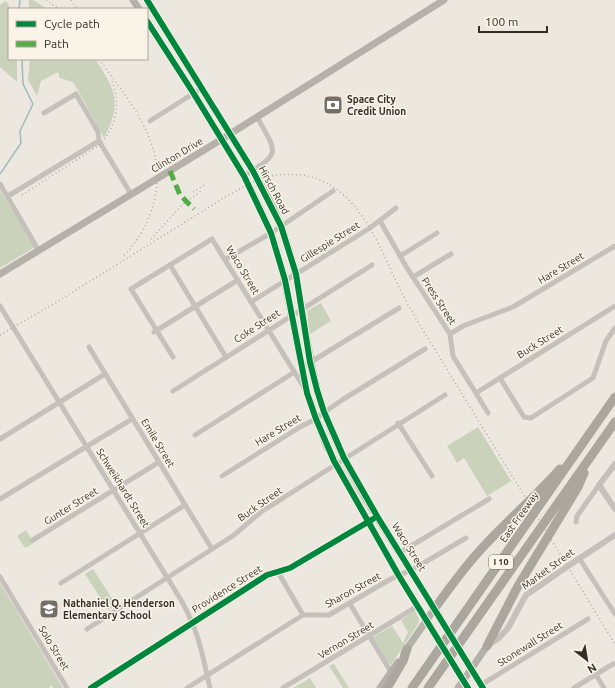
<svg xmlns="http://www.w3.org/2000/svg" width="615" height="688" font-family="Ubuntu,sans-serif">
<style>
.green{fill:#cbd2bb}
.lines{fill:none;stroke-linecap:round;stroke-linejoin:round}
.stream{stroke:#9dbabd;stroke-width:1.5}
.minor{stroke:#c5c0ba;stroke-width:5}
.tertiary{stroke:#c5c0ba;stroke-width:6}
.secondary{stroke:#b6b0aa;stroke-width:7}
.motorway{stroke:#aba79f;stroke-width:9}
.rail{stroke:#ada9a4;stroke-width:1.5;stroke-dasharray:1 3;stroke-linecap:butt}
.secondary-bridge{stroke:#b6b0aa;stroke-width:7}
.quiet{stroke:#55ab44;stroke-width:5;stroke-dasharray:10 5;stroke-linecap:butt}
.cycleway-casing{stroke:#f9f3e8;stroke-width:8}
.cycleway{stroke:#00873e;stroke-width:6}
.labels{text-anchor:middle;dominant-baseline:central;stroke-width:3;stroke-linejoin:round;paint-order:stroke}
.shield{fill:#f9f3e8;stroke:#706962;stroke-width:1}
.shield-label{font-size:9px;font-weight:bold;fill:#362e28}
.poi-label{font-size:10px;font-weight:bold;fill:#362e28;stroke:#f9f3e8;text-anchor:start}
.street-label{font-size:10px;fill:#362e28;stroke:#f9f3e8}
</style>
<rect width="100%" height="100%" fill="#ece8e0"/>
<g class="green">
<polygon points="29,0 33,0 47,9 29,9"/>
<polygon points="6,1 11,9 9,9 9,59 17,59 17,82 0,67 0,5"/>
<path d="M 30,59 L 95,59 C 115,89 123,103 104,138 L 75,85 L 73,82 L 60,78 L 58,72 L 41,81 L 37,96 L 28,80 Z"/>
<polygon points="0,190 35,247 0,268"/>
<polygon points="321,303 331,321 310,334 307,311"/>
<polygon points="478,427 511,481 487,496 464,458 457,463 447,446"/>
<polygon points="26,530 34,543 25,548 17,536"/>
<polygon points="93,569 116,605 108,610 85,574"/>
<polygon points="0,583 63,688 53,688 52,685 49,688 0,688"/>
<polygon points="415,611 419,619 418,624 391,665 388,663 373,637 392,626 403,643 408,632 401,620"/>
<polygon points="334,664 349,688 343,688 329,666"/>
<polygon points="310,678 316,688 293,688"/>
</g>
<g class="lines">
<g class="stream">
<polyline points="19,9 20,0"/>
<polyline points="0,174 21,143 20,131 33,104 23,84 22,59"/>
</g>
<g class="minor">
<polyline points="44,113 76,94 98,132 99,141 131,194"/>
<polyline points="150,121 202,88"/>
<path d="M 244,176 C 281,153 278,154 257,117"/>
<polyline points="0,184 39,251"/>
<polyline points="8,196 99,141"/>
<polyline points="380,221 407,268 450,334 453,356 488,413"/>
<polyline points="400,256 437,233"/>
<polyline points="226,259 271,233 333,191"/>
<polyline points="170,265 226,357"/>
<polyline points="413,277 451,254"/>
<polyline points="251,302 370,228 396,208"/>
<path d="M 0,306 L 181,600 C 199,632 202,653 210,688"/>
<polyline points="154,332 238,280"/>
<polyline points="450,334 463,326 513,307 615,246"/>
<polyline points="89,347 212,549"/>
<polyline points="173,357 131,289 212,239 305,389"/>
<polyline points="301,368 399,308"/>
<polyline points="500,378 524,417 531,418 593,378 606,341 615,328"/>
<polyline points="173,391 372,265"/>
<polyline points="476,393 615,306"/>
<polyline points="398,423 432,476"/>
<polyline points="195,435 293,373"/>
<polyline points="0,439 105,374"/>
<polyline points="222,476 300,427 312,421 342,400 425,349"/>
<polyline points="0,499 132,419"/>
<polyline points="576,522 577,516 599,485"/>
<polyline points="33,540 159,462"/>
<polyline points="401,552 489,499"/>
<polyline points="579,558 615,614"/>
<polyline points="278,572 303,615"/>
<polyline points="0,577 67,688"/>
<polyline points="61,583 185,505"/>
<polyline points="350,604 391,672"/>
<polyline points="87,629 234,535 261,512 445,395"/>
<polyline points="596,675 604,688"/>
<polyline points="481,685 588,619"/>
<polyline points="91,688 267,575 290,568 377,516"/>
<polyline points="187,688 303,615 329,615 389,580 417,567 466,538"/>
<polyline points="283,688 418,606"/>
<polyline points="574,688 613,664"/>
</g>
<g class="tertiary">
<polyline points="615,464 599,485 615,509"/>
<polyline points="488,645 499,638 508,628 526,595 574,562 615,535"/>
</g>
<g class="secondary">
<polyline points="133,0 139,9"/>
<path d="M 147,0 C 175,45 203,90 231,136 C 249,165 269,194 281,226 C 305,286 303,351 324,411 C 349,484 400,551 439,616"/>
<polyline points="147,21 194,94 244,176 258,204 271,233 282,269 307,393 326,445 399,576 430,626"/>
<polyline points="0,274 214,144 444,0"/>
<polyline points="404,653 435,608"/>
<polyline points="470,666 483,688"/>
<polyline points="380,688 398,662"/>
<polyline points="458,688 487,646"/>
</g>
<g class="motorway">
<path d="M 435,608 C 450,587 466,565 484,546 C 509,519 536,496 560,469"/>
<polyline points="487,646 518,586 578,487 584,473"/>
<polyline points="387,688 403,661 407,649"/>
<polyline points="412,688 615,397"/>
<polyline points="428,688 615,422"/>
</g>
<g class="rail">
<polyline points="46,0 59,9"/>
<polyline points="71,0 77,9"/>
<path d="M 99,59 C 133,106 174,152 150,214 C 144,231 135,245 122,257"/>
<polyline points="193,192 206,184"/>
<path d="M 22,195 L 101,144 C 116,125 121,105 112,81"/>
<polyline points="151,239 182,205 201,191"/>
<path d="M 0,335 L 60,300 L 227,196 C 240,189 252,181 266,177 C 277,174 290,174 302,175 C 356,183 377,241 398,285 C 406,302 416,319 426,335 L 615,644"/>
</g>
<g class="secondary-bridge">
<polyline points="439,616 468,663"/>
<polyline points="430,626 458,672"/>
</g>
<polyline class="quiet" points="170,171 180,195 194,209"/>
<defs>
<g id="cycleway">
<polyline points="147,0 253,171 281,226 296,274 310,362 317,390 324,412 344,458 377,516 483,688"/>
<polyline points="147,21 194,94 244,176 271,233 285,280 307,393 316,419 334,461 399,576 468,688"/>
<polyline points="91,688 267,575 290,568 373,519"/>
</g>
</defs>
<use href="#cycleway" class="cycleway-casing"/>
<use href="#cycleway" class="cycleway"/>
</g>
<defs>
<symbol id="bank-square" viewBox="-11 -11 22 22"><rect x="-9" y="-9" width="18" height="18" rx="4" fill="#766f68" stroke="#f9f3e8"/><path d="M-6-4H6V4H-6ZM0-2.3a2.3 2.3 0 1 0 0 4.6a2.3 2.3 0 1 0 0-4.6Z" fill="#fff"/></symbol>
<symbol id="school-square" viewBox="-11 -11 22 22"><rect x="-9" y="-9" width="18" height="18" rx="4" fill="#766f68" stroke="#f9f3e8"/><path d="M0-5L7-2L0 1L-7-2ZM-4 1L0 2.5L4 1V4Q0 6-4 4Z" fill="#fff"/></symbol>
</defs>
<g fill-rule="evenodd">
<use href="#bank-square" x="322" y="94" width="22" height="22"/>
<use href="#school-square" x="38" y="598" width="22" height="22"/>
</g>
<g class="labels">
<rect class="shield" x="489" y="555" width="24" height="14" rx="3"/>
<g class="shield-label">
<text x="501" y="562">I 10</text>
</g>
<g class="poi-label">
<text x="347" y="99">Space City<tspan x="347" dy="12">Credit Union</tspan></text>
<text x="63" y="603">Nathaniel Q. Henderson<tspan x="63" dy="12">Elementary School</tspan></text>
</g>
<g class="street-label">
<text transform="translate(177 155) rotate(-31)">Clinton Drive</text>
<text transform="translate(274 190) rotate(62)">Hirsch Road</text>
<text transform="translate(330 242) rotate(-32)">Gillespie Street</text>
<text transform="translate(561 268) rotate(-31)">Hare Street</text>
<text transform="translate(243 270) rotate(59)">Waco Street</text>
<text transform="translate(439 301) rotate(57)">Press Street</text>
<text transform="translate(257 326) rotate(-33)">Coke Street</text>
<text transform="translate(540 342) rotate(-32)">Buck Street</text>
<text transform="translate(278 430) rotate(-31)">Hare Street</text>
<text transform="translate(158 443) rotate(59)">Emile Street</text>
<text transform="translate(123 488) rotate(58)">Schweikhardt Street</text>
<text transform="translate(260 504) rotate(-35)">Buck Street</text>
<text transform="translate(71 506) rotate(-32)">Gunter Street</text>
<text transform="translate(519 517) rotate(-55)">East Freeway</text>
<text transform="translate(409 547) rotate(58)">Waco Street</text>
<text transform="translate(548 569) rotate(-36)">Market Street</text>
<text transform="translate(227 589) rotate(-32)">Providence Street</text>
<text transform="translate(353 590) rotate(-29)">Sharon Street</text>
<text transform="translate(346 640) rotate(-31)">Vernon Street</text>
<text transform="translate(530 644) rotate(-32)">Stonewall Street</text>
<text transform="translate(54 648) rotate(59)">Solo Street</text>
</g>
</g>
<rect x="8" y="8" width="140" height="52" fill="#f9f3e8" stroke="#aba49b"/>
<rect x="16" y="21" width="20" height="6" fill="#00873e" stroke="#aba49b"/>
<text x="44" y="28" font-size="12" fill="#362e28">Cycle path</text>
<rect x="16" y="41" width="20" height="6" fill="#55ab44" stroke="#aba49b"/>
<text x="44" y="48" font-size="12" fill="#362e28">Path</text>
<g transform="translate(587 660) rotate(149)" stroke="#f9f3e8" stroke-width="3" paint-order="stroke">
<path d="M0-3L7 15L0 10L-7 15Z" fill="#362e28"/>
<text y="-6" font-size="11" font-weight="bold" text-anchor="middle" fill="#362e28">N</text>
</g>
<path d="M479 26v6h68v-6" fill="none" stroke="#362e28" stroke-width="2"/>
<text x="485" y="26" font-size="12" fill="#362e28" stroke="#f9f3e8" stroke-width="3" paint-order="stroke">100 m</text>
</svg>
